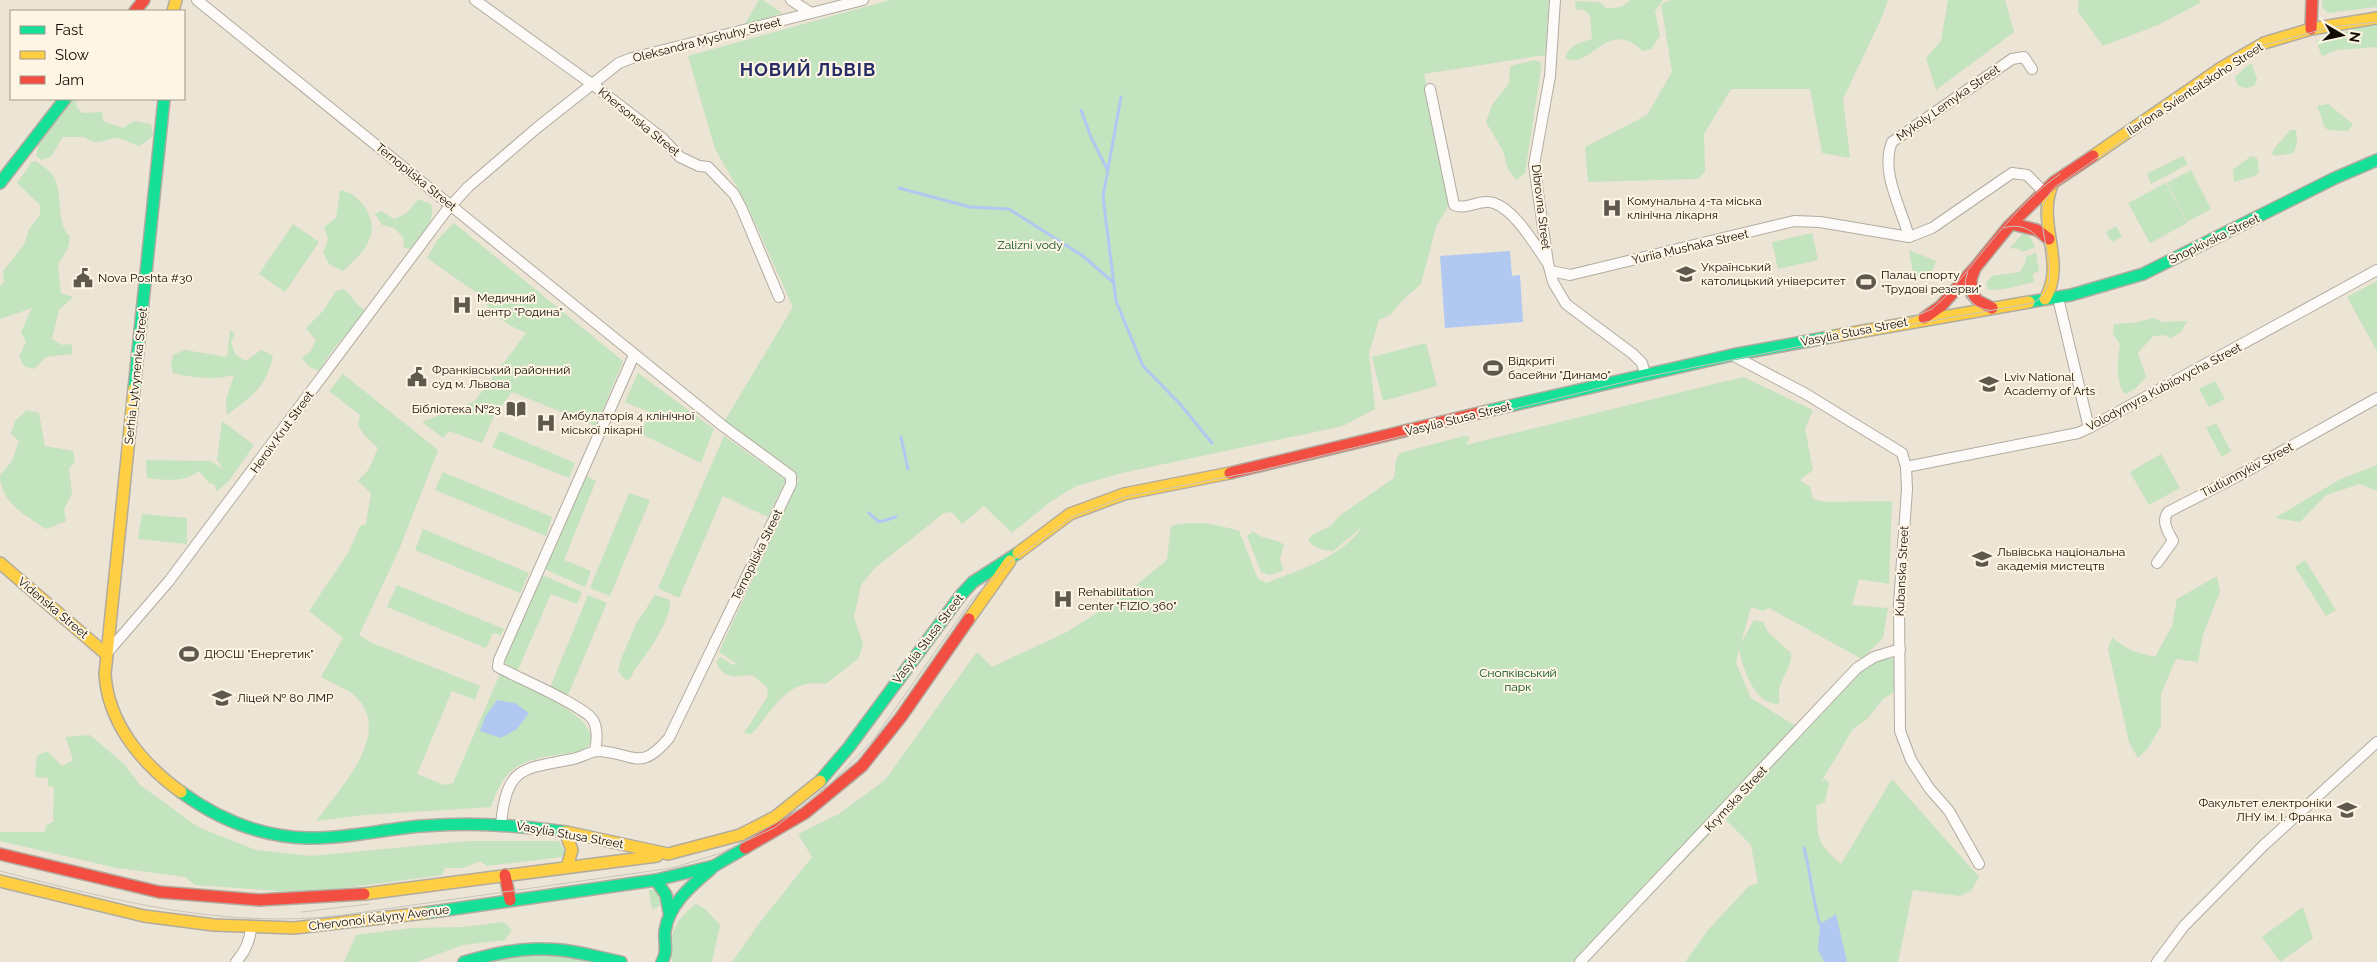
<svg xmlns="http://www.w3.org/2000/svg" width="2377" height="962" font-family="Raleway,sans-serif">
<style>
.green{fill:#c4e3bf}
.water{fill:#b1c9f0}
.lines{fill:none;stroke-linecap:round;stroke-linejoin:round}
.stream{stroke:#b1c9f0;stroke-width:3}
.street-casing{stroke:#b2ab9f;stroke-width:12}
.fast-casing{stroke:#b2ab9f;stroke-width:14}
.slow-casing{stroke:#b2ab9f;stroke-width:14}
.jam-casing{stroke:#b2ab9f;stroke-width:14}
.street{stroke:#fcfbf9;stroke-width:10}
.fast{stroke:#16e098;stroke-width:11}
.slow{stroke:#ffcf43;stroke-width:11}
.jam{stroke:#f24e42;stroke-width:11}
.tram{stroke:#c7c5c0;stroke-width:1}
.labels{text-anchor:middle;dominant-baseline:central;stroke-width:4;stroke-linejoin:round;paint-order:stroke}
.street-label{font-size:12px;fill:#110c04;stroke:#fff5e4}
.poi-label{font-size:12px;fill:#110c04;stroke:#fff5e4;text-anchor:start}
.park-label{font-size:12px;fill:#034e1f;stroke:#fff5e4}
.district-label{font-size:18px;font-weight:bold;letter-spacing:1px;fill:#262d67;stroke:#fff5e4}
</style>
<rect width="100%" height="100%" fill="#ece4d4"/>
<g class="green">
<polygon points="759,0 763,0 782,13 743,27"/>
<path d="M 890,0 L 1549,0 L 1545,55 L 1424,74 L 1451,201 L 1436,227 L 1421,284 L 1404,299 L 1391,314 L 1379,320 L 1369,353 L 1375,409 L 1343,426 L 1122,473 L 1076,486 L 1050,502 L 1012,533 L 984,506 L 962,524 L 952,512 L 944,513 L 875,568 L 861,585 L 854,617 L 863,644 L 859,658 L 826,684 C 788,679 778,703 756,729 L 751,734 L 744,733 L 768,696 L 767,687 L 752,675 C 737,677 722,679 716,662 L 720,657 L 733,665 L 737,664 L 719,652 L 799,479 L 724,422 L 793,307 L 745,201 L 715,149 L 688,56 Z"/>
<path d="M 1630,0 L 1663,0 L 1655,11 L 1660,36 L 1651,49 L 1643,51 C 1605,16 1591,72 1565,58 C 1570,44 1579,43 1592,39 L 1590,15 L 1584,10 L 1576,9 L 1575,1 L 1600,2 L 1606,8 L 1615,8 L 1623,6 Z"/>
<polygon points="1672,0 1888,0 1881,19 1843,99 1850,158 1822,153 1810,89 1731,89 1704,134 1705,171 1698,179 1588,182 1585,147 1647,115 1672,72 1661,4"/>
<polygon points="1948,0 2005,0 2014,32 1936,90 1926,58 1941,41"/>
<polygon points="2079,0 2199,0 2200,3 2158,25 2103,46 2078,12"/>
<polygon points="2322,0 2377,0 2377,7 2328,13 2322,7"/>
<polygon points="2366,25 2377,26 2377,47 2336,50 2322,56 2316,41"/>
<polygon points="1535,60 1542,63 1525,173 1516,180 1508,169 1503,151 1486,122 1492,105 1509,83 1510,66"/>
<polygon points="2252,64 2257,79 2254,86 2246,88 2238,86 2235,77 2248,65"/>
<path d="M 70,99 L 76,99 L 77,108 L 83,113 L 102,112 L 103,121 L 123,128 L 134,121 L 151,124 L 153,136 L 140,146 C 132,145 123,138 116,138 C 104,139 95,147 85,137 L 63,137 L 51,157 L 42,160 L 36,156 L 39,143 Z"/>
<path d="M 2328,104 L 2353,124 L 2348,131 C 2316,131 2328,128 2317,106 Z"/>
<path d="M 2290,130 L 2296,130 L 2297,141 L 2294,153 L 2275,156 L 2272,154 C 2275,144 2285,139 2290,130 Z"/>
<polygon points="2183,156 2188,164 2151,184 2147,174"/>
<polygon points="2251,156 2257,158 2259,172 2255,176 2234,182 2233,170"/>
<path d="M 36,161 C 41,165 48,169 52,174 C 65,192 54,220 70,237 L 68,248 L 58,264 L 61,293 L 73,297 L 59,310 L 52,339 L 62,345 L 72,344 L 72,354 L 46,357 L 34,369 L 24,366 L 19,357 L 26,342 L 21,332 L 32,308 L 0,319 L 0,286 L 4,282 L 3,271 L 24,245 L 29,229 L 40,215 L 40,205 L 17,183 L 32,162 Z"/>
<polygon points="2191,170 2211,209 2187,222 2167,183"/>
<polygon points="2166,183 2187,223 2150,243 2128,203"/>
<path d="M 340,190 C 359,193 378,218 370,238 C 365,252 353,261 343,271 L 329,264 L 323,253 L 328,239 L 324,227 L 336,218 Z"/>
<path d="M 418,199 L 431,204 C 437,223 419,235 410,249 L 404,248 L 403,237 L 394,228 L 382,225 L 375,214 L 381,211 L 394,219 L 407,213 Z"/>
<polygon points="454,223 623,361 596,426 512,392 494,416 482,443 449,431 443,438 422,422 475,401 526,333 509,325 494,314 477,293 427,258 438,239"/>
<polygon points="293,224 319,242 285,292 259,274"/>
<polygon points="2116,226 2122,237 2112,242 2106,232"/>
<polygon points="2024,232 2031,238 2035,247 2023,252 2019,249 2010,248"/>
<polygon points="1812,233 1818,260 1778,269 1772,242"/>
<polygon points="1909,250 1936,261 1930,277 1914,280"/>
<polygon points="2036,252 2039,271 2033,274 2034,282 2004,289 1988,290 1986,283 1992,276 2020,272 2026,261 2026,255 2029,256"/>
<polygon points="2377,281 2377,351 2347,297"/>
<path d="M 344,289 C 352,295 356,306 365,310 C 351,332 330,348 320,371 L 309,367 L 302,358 L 311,351 L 316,340 L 306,328 L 323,311 L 336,291 Z"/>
<path d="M 2154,318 L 2162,322 L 2187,321 L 2181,332 L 2171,338 L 2164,335 L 2153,336 L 2138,353 L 2146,377 L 2135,389 L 2125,394 C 2115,383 2118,358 2120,344 L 2113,334 L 2114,324 L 2133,323 Z"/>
<path d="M 230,330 L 235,334 L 231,342 L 235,354 L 246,361 L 261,350 L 273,356 C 267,387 251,397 227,415 L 226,400 L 234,375 C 215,380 192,378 173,373 L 171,365 L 173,355 L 185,350 L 227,357 Z"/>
<polygon points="1426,343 1437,386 1383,401 1372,357"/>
<polygon points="638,373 714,429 701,463 641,434 649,412 625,402"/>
<path d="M 343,374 L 438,450 L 399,550 L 359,635 L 372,643 L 480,686 L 475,700 L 452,691 L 417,774 L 444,785 L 453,783 L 500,674 C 518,683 620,724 583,751 C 556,756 518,755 502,782 C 497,790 494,799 491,807 L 364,815 L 316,821 C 338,791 393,734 357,698 C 349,689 332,683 321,677 L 343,638 L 309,611 L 348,553 L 360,526 L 366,524 L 371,493 L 358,481 L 369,469 L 378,448 L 365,436 L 358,425 L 360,415 L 329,391 Z"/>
<path d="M 1743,377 L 1813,410 L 1805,429 L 1813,470 L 1800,480 L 1810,487 L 1813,499 L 1825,502 L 1892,501 L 1889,584 L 1859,579 L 1852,605 L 1888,608 L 1883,638 L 1862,659 L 1769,608 L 1763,611 L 1751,607 L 1741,643 L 1754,620 L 1763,622 L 1768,632 L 1791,653 C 1793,671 1774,682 1780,701 L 1777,704 C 1754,704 1742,666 1739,649 L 1736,663 L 1751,698 L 1792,724 L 1807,725 C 1832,698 1854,668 1890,656 L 1896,664 L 1895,687 L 1893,693 L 1883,699 L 1867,719 L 1853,729 L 1821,782 L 1825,779 L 1829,783 L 1825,802 L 1816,806 C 1819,839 1814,840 1841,864 L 1892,779 L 1979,877 L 1971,891 L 1960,896 L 1913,890 L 1898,962 L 1685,962 L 1708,930 L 1749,886 L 1758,883 L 1751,845 L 1725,819 L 1585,962 L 732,962 L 761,921 L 812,857 L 798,834 L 839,814 L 885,780 L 977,652 L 992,667 L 1067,632 L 1122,597 L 1167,560 L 1171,526 C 1196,520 1215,524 1239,531 L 1258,579 L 1267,583 C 1299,569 1340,559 1361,528 L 1333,551 C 1322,550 1315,549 1308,540 L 1313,534 L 1331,526 L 1339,516 L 1394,478 L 1396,460 L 1400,453 L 1464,436 L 1470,437 L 1466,445 Z"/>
<polygon points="2215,381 2225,399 2209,407 2199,389"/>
<path d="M 27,410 L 39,413 L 45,446 L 73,451 L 75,461 L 69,469 L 72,494 L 64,509 L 66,521 L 46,529 C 25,515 0,502 0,475 L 12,461 L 19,441 L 11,434 L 15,421 Z"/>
<path d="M 222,421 L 254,445 L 228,482 L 216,492 L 215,485 L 209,483 L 199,471 C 185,483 164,480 147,478 L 146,460 L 211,461 L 223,469 L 217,460 Z"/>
<polygon points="2216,423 2231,451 2222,457 2206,428"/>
<polygon points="500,431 575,463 569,478 492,447"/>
<polygon points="724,436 786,480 768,517 723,496 679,598 658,588"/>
<polygon points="2161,454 2180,488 2149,505 2130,472"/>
<polygon points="2377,465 2377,491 2360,484 2326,495 2300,522 2275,518 2339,480"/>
<polygon points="443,472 552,517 546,536 435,490"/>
<polygon points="585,475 596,481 564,560 591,571 585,587 544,569"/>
<polygon points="629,493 650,500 610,596 590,588"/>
<polygon points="142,514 187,518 187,544 138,539"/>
<polygon points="423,529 529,573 520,593 415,550"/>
<path d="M 1253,531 C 1265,542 1276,537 1284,545 L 1280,558 L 1283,571 L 1269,575 L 1261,572 L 1247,536 Z"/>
<polygon points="2305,560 2336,610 2326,616 2295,567"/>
<polygon points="542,575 582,592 577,604 551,594 517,672 505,663 505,654"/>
<polygon points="2217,576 2220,592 2203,634 2198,662 2176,659 2161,694 2161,726 2148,748 2138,758 2129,742 2108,649 2112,638 2132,651 2155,657 2172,626 2177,599"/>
<polygon points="397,585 504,629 501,635 493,633 486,648 387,607"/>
<polygon points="588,595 607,603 567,697 549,690"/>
<path d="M 655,595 L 670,600 C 673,617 647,654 637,667 C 633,671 633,676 628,680 L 624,679 L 618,671 L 621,659 L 636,624 Z"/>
<polygon points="90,735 125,765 140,785 198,827 256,850 311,856 468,841 559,841 565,853 562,857 487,866 480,861 463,868 445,868 442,875 307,893 195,885 185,877 117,868 0,841 0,832 45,832 46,825 53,822 54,787 48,786 48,778 35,777 37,756 47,751 62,766 73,760 66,737"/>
<polygon points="649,890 655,890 662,902 657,908 652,909"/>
<path d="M 696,904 L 705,909 L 720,925 L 712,962 L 672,962 C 667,937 675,919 696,904 Z"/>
<polygon points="2303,907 2313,938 2280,962 2262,937"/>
<polygon points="504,922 512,930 505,940 463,945 417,962 344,962 356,935 411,928 463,927"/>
<polygon points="529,952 603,962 472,962"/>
</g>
<g class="water">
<polygon points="1510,251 1512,276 1520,275 1523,322 1445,328 1440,256"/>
<polygon points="497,700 515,703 529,713 517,729 501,738 480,731 485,717"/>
<polygon points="1836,914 1847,962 1824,962 1818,950 1820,924"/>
</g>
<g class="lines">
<g class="stream">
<polyline points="1121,97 1103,197 1116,301 1143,366 1180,404 1212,443"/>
<polyline points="1081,110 1091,137 1107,169"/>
<polyline points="899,188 970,207 1009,209 1083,256 1114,283"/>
<polyline points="901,437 908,469"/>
<polyline points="869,513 879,522 896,517"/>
<path d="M 1804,848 C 1811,873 1812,899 1820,924"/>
</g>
<defs>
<g id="street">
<path d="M 197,0 L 723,426 L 791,476 L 791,484 L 669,738 C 639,773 635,753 598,751 C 591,751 580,758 573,759 C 522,769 507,766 501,824"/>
<polyline points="475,0 596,87 662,138 680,157 699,166 708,167 734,194 741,207 779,297"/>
<polyline points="791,0 811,13"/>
<polyline points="1555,0 1550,76 1534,165 1548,263 1553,282 1566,304 1633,354 1642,363 1645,374"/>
<path d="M 1430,89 L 1454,205 C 1467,210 1476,201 1488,202 C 1511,203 1535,245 1547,262"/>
<path d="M 1909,237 C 1901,207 1880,172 1892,142 L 2012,59 L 2024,57 L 2032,69"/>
<polyline points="1551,271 1570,275 1794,221 1820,222 1909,237 1932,228 2012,173 2027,175 2043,191"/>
<polyline points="2058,298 2089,428"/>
<polyline points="1732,355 1806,394 1902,453 1906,467 1907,489 1899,604 1900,731 1911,760 1929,788 1949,811 1979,864"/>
<polyline points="1906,467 2078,433 2089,428 2377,270"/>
<path d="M 2157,563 L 2173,541 C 2168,531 2161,522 2168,512 L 2238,476 L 2377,398"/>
<polyline points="107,653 169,581 446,211 468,187 538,127 619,63 632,58 863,0"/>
<path d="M 595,751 C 597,741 598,729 593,720 C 585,706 516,677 498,667 L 499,660 L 634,355"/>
<path d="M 236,962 C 245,952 250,941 251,928"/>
<polyline points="1580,962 1857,668 1874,657 1900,649"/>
<polyline points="2157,962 2184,926 2264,845 2377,742"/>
</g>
<g id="fast">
<polyline points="0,183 65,99"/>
<polyline points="2029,302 2071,295 2143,274 2335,178 2377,160"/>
<polyline points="134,389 164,99"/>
<polyline points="1483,412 1732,355 1835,336"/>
<polyline points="820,781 849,747 961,595 973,582 1018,553"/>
<path d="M 181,792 C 218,819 262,837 308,838 C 346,839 384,829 422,826 C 470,822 518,825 566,832"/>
<polyline points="656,880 666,895 669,912"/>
<polyline points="425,913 656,880 714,866 745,848"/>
<path d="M 464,962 C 490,955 517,948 544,949 C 570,949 596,957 621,962"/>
<path d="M 662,962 C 668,951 664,943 665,931 C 669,904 691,886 711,869"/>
</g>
<g id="slow">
<polyline points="173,11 176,0"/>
<polyline points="2093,156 2221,68 2264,43 2311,29 2377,18"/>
<path d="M 2045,299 C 2067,262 2036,225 2052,185"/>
<polyline points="1835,336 2029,302"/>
<path d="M 134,389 L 105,674 C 108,723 142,764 181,792"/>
<polyline points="1018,553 1070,514 1124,494 1230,473"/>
<polyline points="0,563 106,654"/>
<polyline points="969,619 1010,561"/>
<polyline points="565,832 572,850 567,867"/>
<polyline points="566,832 668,854 740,835 775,817 820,781"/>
<polyline points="0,881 144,916 214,925 294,928 425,913"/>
<polyline points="364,894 657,856"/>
</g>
<g id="jam">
<polyline points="135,11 144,0"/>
<polyline points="2311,29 2312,0"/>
<polyline points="2012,224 2037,230 2049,239"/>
<polyline points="1992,308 1978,301 1972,294 1971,279 1975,268 2009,226 2054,182 2093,156"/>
<polyline points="1924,318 1941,306 1973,270"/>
<polyline points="1230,473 1483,412"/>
<polyline points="745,848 805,813 862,766 901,717 969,619"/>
<polyline points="0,854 159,892 259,900 364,894"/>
<polyline points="505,875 510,900"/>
</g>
</defs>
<use href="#street" class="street-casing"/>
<use href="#fast" class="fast-casing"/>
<use href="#slow" class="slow-casing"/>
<use href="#jam" class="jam-casing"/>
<use href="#street" class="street"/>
<use href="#fast" class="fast"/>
<use href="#slow" class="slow"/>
<use href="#jam" class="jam"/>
<g class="tram">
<path d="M 2004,228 C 2021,222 2036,231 2045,247"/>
<path d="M 1968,272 C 1960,290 1969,308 1989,310"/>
<path d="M 1909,319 L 1932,309 L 1944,298 C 1982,256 2014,206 2060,174"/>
<polyline points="1808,337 1847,330"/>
<path d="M 0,871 C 113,900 225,930 343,915 L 672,868 L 718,854 L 774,828 L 823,791 L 874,739 L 973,598 L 1012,561 L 1072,517 L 1124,497 L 1258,471 L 1645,377 L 1903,326 L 2033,303 C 2068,283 2036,237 2043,207 C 2045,199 2050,193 2055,187 L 2223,71 L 2264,45 L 2332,27 L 2377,22"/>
<polyline points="302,912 369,904"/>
</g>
</g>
<defs>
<symbol id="hospital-bare" viewBox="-9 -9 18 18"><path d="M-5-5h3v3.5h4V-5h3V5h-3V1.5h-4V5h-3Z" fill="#5e584d" stroke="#fff5e4" stroke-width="2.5" paint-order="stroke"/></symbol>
<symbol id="university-bare" viewBox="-9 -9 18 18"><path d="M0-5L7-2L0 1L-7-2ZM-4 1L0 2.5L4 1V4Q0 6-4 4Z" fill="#5e584d" stroke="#fff5e4" stroke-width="2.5" paint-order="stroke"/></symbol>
<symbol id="civic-bare" viewBox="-9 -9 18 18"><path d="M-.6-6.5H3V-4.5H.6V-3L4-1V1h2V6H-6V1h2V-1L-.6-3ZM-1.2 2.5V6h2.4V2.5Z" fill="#5e584d" stroke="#fff5e4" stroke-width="2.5" paint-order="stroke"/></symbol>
<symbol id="stadium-bare" viewBox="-9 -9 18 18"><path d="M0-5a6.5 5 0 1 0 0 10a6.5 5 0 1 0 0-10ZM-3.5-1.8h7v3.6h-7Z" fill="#5e584d" stroke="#fff5e4" stroke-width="2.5" paint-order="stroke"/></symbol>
<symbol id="library-bare" viewBox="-9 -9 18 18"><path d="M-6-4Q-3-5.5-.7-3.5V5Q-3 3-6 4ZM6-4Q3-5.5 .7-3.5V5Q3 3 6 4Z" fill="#5e584d" stroke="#fff5e4" stroke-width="2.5" paint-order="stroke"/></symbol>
<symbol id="school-bare" viewBox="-9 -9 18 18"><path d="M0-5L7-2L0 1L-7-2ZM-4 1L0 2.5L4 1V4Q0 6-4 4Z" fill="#5e584d" stroke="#fff5e4" stroke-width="2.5" paint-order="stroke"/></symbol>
</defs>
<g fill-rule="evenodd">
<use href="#hospital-bare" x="1598" y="194" width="28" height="28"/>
<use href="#university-bare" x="1672" y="260" width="28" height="28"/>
<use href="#civic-bare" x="69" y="264" width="28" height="28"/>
<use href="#stadium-bare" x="1852" y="268" width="28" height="28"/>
<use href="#hospital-bare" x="448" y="291" width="28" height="28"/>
<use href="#stadium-bare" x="1479" y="354" width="28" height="28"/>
<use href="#civic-bare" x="403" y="363" width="28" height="28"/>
<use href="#university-bare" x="1975" y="370" width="28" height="28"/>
<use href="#library-bare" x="502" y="395" width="28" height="28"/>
<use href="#hospital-bare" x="532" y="409" width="28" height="28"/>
<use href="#university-bare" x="1968" y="545" width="28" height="28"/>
<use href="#hospital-bare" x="1049" y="585" width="28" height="28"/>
<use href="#stadium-bare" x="175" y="640" width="28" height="28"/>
<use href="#school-bare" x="208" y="684" width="28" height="28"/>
<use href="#university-bare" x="2333" y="796" width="28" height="28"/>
</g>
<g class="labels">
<g class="street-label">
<text transform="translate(707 40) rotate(-14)">Oleksandra Myshuhy Street</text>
<text transform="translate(2195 89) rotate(-33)">Ilariona Svientsitskoho Street</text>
<text transform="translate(1948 103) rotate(-35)">Mykoly Lemyka Street</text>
<text transform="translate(639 122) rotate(39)">Khersonska Street</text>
<text transform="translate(416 177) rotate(39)">Ternopilska Street</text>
<text transform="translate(1541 207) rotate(83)">Dibrovna Street</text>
<text transform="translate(2214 239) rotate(-26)">Snopkivska Street</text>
<text transform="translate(1690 247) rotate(-13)">Yuriia Mushaka Street</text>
<text transform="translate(1854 332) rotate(-11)">Vasylia Stusa Street</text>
<text transform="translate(136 376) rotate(-84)">Serhia Lytvynenka Street</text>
<text transform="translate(2164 387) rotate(-28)">Volodymyra Kubiiovycha Street</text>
<text transform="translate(1458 419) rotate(-14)">Vasylia Stusa Street</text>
<text transform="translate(282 432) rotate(-54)">Heroiv Krut Street</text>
<text transform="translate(2247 470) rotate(-28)">Tiutiunnykiv Street</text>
<text transform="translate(757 555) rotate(-64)">Ternopilska Street</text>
<text transform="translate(1902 571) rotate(-87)">Kubanska Street</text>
<text transform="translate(53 608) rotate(40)">Videnska Street</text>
<text transform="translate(928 639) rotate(-53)">Vasylia Stusa Street</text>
<text transform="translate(1736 799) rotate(-47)">Krymska Street</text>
<text transform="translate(570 835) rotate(10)">Vasylia Stusa Street</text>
<text transform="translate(379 918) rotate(-7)">Chervonoi Kalyny Avenue</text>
</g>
<g class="poi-label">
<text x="1627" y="201">Комунальна 4-та міська<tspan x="1627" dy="14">клінічна лікарня</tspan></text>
<text x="1701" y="267">Український<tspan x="1701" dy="14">католицький університет</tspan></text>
<text x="1881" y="275">Палац спорту<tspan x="1881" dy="14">"Трудові резерви"</tspan></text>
<text x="98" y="278">Nova Poshta #30</text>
<text x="477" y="298">Медичний<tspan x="477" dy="14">центр "Родина"</tspan></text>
<text x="1508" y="361">Відкриті<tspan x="1508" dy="14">басейни "Динамо"</tspan></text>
<text x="432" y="370">Франківський районний<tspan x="432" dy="14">суд м. Львова</tspan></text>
<text x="2004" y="377">Lviv National<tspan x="2004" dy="14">Academy of Arts</tspan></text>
<text x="501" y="409" text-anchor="end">Бібліотека №23</text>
<text x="561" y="416">Амбулаторія 4 клінічної<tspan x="561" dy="14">міської лікарні</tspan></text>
<text x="1997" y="552">Львівська національна<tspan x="1997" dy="14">академія мистецтв</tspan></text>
<text x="1078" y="592">Rehabilitation<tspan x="1078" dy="14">center "FIZIO 360"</tspan></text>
<text x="204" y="654">ДЮСШ "Енергетик"</text>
<text x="237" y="698">Ліцей № 80 ЛМР</text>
<text x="2332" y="803" text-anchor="end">Факультет електроніки<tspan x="2332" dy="14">ЛНУ ім. І. Франка</tspan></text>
</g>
<g class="park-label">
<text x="1030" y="245">Zalizni vody</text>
<text x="1518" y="673">Снопківський<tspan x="1518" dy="14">парк</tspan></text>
</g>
<g class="district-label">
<text x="808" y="69">НОВИЙ ЛЬВІВ</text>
</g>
</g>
<rect x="10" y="10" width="175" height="90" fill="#fff5e4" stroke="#a0988a"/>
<rect x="20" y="26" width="25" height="8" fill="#16e098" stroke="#a0988a"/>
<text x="55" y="35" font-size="15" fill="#110c04">Fast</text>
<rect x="20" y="51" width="25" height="8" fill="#ffcf43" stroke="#a0988a"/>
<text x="55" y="60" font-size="15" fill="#110c04">Slow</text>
<rect x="20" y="76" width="25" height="8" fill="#f24e42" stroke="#a0988a"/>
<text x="55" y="85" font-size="15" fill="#110c04">Jam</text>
<g transform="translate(2342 35) rotate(99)" stroke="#fff5e4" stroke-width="4" paint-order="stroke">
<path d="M0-4L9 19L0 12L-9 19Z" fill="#110c04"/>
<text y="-8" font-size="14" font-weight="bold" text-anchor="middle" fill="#110c04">N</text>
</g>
</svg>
